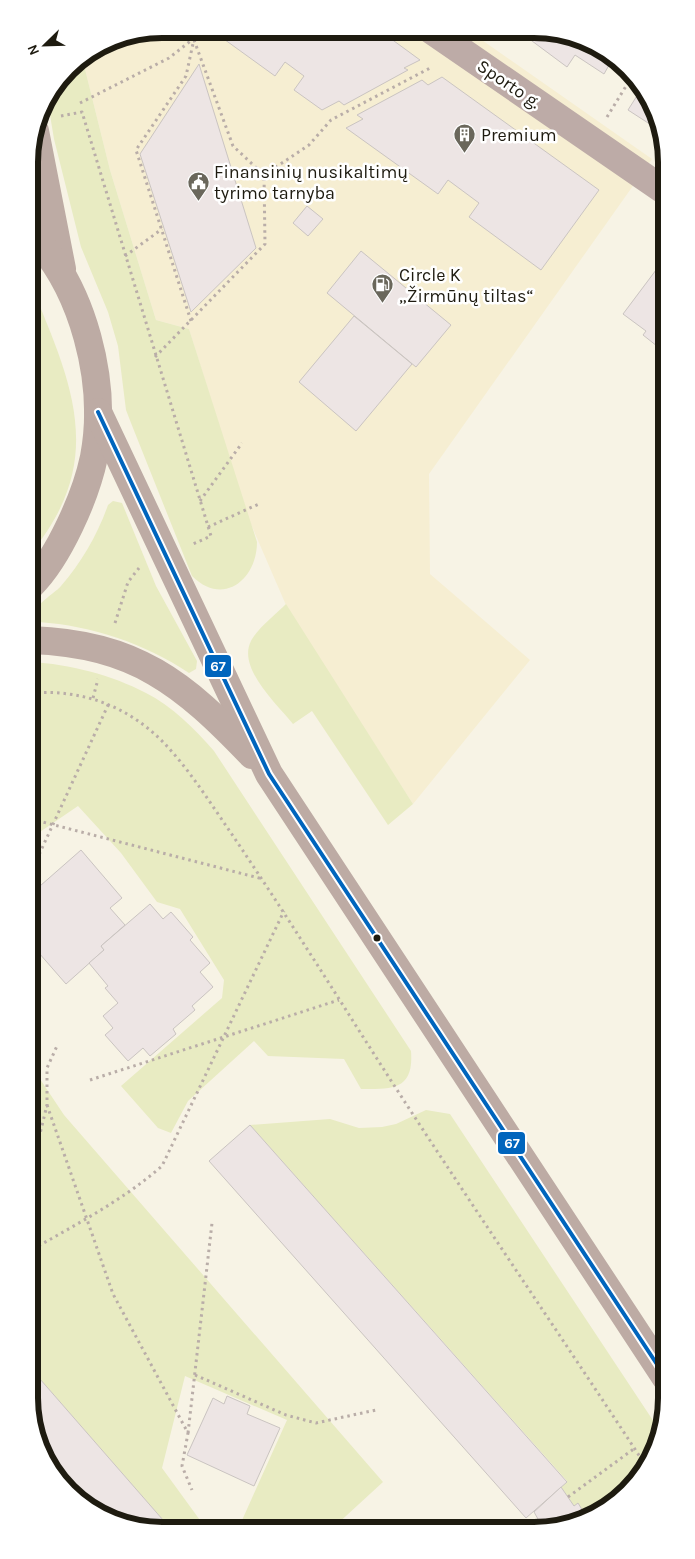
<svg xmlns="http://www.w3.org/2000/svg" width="695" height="1559" font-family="Karla,sans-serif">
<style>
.built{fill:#f6eed2}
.green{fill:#e8ebc2}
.building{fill:#ede5e4;stroke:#cac4c1}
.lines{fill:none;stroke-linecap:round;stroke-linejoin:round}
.path{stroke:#b9ada8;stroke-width:3;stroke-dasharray:2.5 4;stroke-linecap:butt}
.minor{stroke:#bdaba7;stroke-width:28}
.primary{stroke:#bdaba4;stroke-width:28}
.bus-1-casing{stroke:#fff;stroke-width:8}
.bus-1{stroke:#0065bd;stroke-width:4}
.bus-dot{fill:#1e1b10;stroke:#fff;stroke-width:2}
.labels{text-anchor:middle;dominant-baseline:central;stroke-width:5;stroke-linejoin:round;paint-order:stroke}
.street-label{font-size:18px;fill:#1e1b10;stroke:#fff}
.poi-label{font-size:18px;fill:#1e1b10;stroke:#fff;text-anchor:start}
.rim{fill:none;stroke:#1e1b10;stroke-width:6}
.line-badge{stroke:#fff;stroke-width:2}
.badge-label{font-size:14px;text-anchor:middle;font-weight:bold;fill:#fff}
</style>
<rect width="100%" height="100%" fill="#f7f3e5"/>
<polygon class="built" points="162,29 469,31 652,159 429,474 430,574 530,660 413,804 289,612 247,515 189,329 156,320 110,170 82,57 111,39"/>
<g class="green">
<path d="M 82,57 L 110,170 L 156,320 L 189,329 L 257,542 C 257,580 223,607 192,576 L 131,423 L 126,410 L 118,346 L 108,312 L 81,247 L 54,139 L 47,97 L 74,62 Z"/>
<path d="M 29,280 C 70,380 110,458 30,554 Z"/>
<path d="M 113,501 L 122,503 L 156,586 L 197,661 L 196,669 L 189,673 C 144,643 92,626 39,622 L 34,617 C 34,604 53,595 61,586 C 81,563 98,534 108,505 Z"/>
<path d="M 286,604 L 413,804 L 388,825 L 312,711 L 293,724 C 277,704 237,668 251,641 C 256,630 277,613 286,604 Z"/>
<path d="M 31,662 C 69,664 112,675 146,693 C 172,706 195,729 214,751 L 411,1051 C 414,1090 393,1089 361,1089 L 344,1059 L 268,1056 L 254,1041 L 188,1101 L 171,1133 L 158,1128 L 121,1086 L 222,998 L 224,980 L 180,909 L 157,902 L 121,853 L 78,806 L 31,838 Z"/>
<polygon points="32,1067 64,1115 383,1482 334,1527 239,1527 287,1420 185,1376 162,1468 205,1527 170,1528 33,1371"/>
<polygon points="426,1110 450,1114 658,1428 639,1479 607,1508 601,1511 598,1507 586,1516 578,1504 574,1506 561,1487 567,1481 250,1125 330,1119 359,1128 382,1127 396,1124"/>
</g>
<g class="building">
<polygon points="210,29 379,30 420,60 404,68 408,70 344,105 339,101 322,110 294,90 304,76 285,62 275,76"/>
<polygon points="532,31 559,31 613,58 604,74 575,55 567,67 528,38"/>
<polygon points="199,64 256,248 191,312 140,154"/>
<polygon points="442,77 599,190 541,270 469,217 479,203 448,180 438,194 346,128 363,119 357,115 422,80 428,85"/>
<polygon points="640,91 661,126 659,130 628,110"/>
<polygon points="307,206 323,219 308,236 293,223"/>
<polygon points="361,251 451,325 416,367 327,293"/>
<polygon points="662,262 662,350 643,335 646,331 623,314"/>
<polygon points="354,316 412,364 356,431 299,382"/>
<polygon points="81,850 122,898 110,908 125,925 101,946 104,950 66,984 32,945 32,893"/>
<polygon points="150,904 163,919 171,912 193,937 190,940 210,963 200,972 213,987 192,1006 195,1010 173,1029 176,1034 150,1056 143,1048 128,1061 105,1035 113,1028 103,1016 118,1003 105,988 108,986 89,963 104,950 101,946"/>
<polygon points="250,1125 567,1482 526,1518 209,1161"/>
<polygon points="33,1371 170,1528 136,1528 74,1497 33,1432"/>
<polygon points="227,1396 250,1406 247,1414 280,1428 254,1486 187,1455 213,1398 224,1404"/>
<polygon points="561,1487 574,1506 578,1503 586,1516 598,1507 601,1511 568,1526 542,1526 534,1512"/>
</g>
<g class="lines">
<g class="path">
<polyline points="194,40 233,146 264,175"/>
<polyline points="80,103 169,58 193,39"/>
<polyline points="61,116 82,112 211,536 193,544"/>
<polyline points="607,117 631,78"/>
<polyline points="125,256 162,229"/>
<polyline points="191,321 136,150 186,76 194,39"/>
<polyline points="155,357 265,244 264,175 309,145 331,120 432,67"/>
<polyline points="200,501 242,443"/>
<polyline points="208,527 261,503"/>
<polyline points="115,623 128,582 139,568"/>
<path d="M 31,693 C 82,689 128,706 164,743 C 189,769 211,804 231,833 C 273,895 313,958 353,1021 C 447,1170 548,1316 644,1463"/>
<polyline points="93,698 98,679"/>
<polyline points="31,819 263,879"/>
<polyline points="31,872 109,703"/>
<polyline points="90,1080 339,1000"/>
<polyline points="47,1105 113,1294 188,1433 182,1466 192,1490"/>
<polyline points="32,1156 37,1146 47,1105 47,1068 57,1046"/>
<path d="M 33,1249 C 77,1224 123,1200 162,1166 L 284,911"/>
<polyline points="195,1375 286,1415 316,1423 376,1410"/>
<polyline points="188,1433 212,1223"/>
<polyline points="568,1497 635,1448"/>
<polyline points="529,1526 538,1519"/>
<polyline points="212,1527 215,1522"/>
</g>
<polyline class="minor" points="431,30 662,189"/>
<g class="primary">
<polyline points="35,131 62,269"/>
<path d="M 29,232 C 84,286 108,383 94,457 C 89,481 80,504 70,525 C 60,546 47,569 31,585"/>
<polyline points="98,412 269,774 666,1378"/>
<path d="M 31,640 C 136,644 183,683 252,755"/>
</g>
<defs>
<polyline id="bus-1" points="98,412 269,774 666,1378"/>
</defs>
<use href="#bus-1" class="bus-1-casing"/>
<use href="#bus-1" class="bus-1"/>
</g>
<defs>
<symbol id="building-pin" viewBox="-11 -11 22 30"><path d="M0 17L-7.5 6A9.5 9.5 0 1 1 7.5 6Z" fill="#6a675b" stroke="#fff"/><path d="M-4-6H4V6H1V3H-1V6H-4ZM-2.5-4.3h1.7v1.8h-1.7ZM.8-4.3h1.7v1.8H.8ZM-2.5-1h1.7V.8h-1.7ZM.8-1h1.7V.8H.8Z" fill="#fff"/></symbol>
<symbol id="civic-pin" viewBox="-11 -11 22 30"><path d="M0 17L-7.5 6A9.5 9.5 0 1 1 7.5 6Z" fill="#6a675b" stroke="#fff"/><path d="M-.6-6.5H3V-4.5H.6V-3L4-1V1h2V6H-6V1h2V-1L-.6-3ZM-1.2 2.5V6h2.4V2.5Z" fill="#fff"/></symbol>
<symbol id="fuel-pin" viewBox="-11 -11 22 30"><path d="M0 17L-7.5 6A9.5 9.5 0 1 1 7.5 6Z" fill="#6a675b" stroke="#fff"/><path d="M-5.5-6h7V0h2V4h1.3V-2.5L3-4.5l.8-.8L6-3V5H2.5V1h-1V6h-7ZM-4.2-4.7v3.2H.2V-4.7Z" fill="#fff"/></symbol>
</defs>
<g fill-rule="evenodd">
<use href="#building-pin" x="452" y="122" width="25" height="34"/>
<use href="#civic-pin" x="186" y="170" width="25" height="34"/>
<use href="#fuel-pin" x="370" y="272" width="25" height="34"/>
</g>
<circle class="bus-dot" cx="377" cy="938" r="4.5"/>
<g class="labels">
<g class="street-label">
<text transform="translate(509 84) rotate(34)">Sporto g.</text>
</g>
<g class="poi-label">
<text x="481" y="135">Premium</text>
<text x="214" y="172">Finansinių nusikaltimų<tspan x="214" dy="21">tyrimo tarnyba</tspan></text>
<text x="399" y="275">Circle K<tspan x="399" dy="21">„Žirmūnų tiltas“</tspan></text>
</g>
</g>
<path d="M0 0H695V1559H0ZM162 38H534A124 124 0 0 1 658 162V1398A124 124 0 0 1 534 1522H162A124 124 0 0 1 38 1398V162A124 124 0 0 1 162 38Z" fill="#fff" fill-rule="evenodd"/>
<path class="rim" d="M162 38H534A124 124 0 0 1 658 162V1398A124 124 0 0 1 534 1522H162A124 124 0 0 1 38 1398V162A124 124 0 0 1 162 38Z"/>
<g class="line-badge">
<rect x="204" y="654" width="28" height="24" rx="5" fill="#0065bd"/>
<rect x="497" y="1131" width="29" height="24" rx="5" fill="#0065bd"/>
</g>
<g class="badge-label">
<text x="218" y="671">67</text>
<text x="512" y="1148">67</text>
</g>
<g transform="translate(45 45) rotate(247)" stroke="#ffffff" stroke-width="4" paint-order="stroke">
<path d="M0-4L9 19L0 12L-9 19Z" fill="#1e1b10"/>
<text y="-8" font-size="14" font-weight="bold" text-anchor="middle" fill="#1e1b10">N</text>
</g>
</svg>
